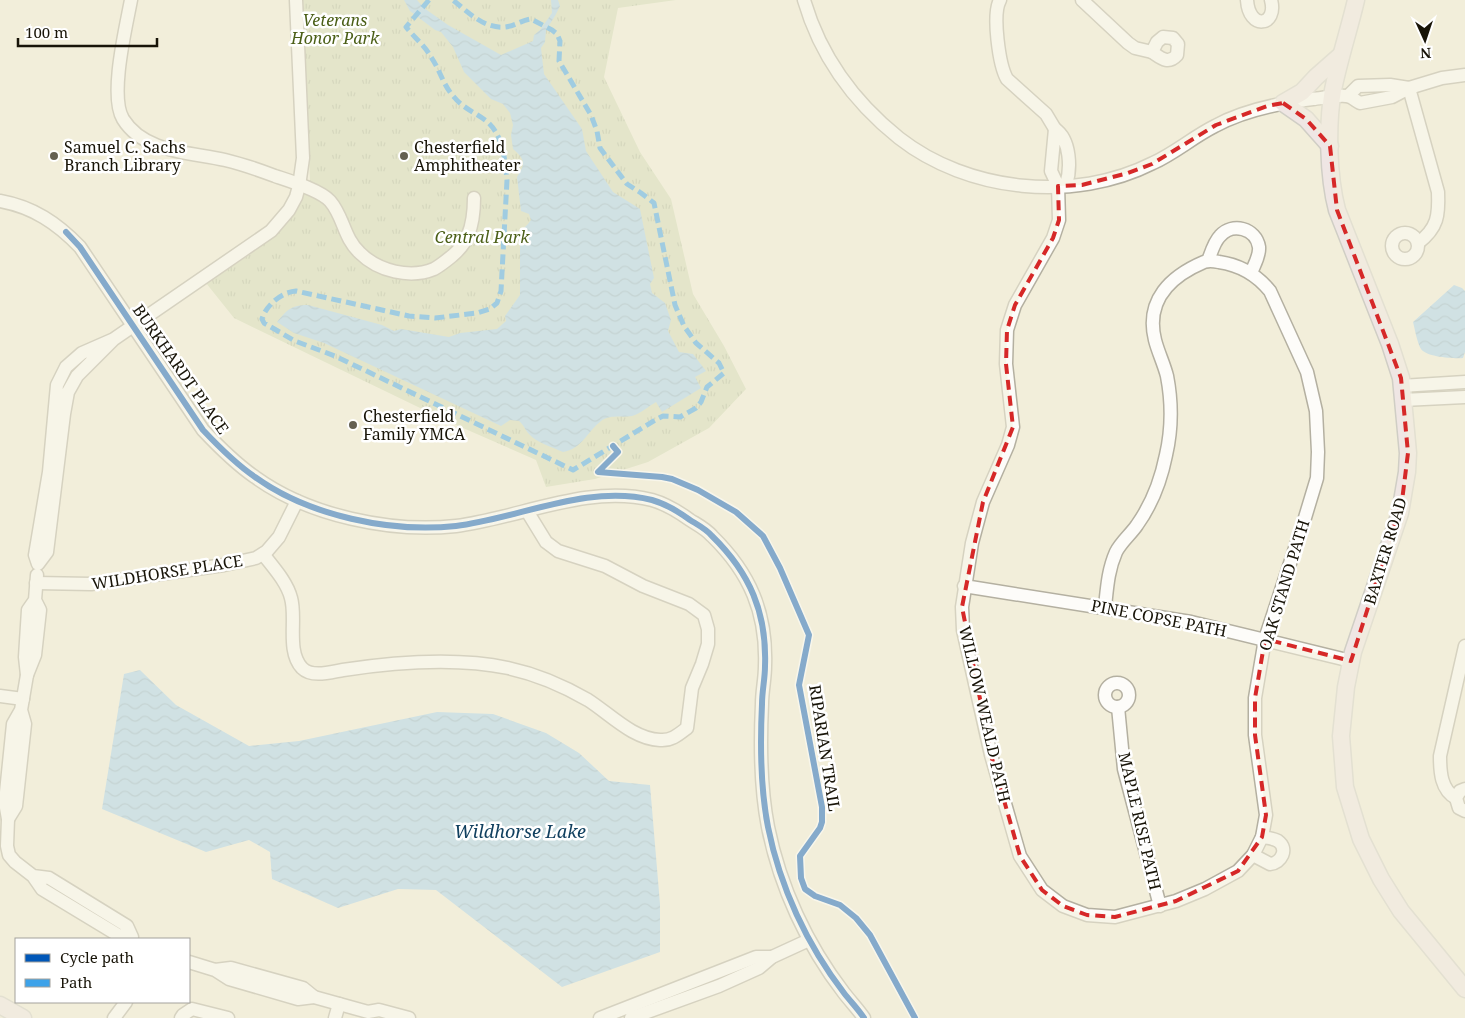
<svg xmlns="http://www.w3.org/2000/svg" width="1465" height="1018" font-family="'Noto Serif',serif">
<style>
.park{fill:url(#park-tufts)}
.water{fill:url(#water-waves)}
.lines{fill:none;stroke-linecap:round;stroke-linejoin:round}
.minor-casing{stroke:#b4b0a1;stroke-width:15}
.major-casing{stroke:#d0cec5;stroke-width:19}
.minor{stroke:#fdfcf9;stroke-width:12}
.major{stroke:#efe6e4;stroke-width:16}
.quiet{stroke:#3da2e9;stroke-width:5;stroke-dasharray:10 5;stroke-linecap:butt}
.cycleway-casing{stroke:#fff;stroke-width:9}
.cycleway{stroke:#0057b8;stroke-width:6}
.marked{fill:none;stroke:#d62828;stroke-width:4;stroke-dasharray:10 6;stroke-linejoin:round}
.poi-dot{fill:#646052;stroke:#fff;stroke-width:2}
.labels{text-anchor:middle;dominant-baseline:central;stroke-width:5;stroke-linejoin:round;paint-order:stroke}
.park-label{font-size:16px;font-style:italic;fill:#4b5f17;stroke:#fff}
.poi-label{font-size:16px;fill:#181408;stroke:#fff;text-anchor:start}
.street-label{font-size:16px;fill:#181408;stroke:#fff}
.water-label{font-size:18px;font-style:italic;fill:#11405f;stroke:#fff}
</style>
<defs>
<pattern id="park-tufts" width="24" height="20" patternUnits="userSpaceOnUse" patternTransform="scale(1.25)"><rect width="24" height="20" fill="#d2dab6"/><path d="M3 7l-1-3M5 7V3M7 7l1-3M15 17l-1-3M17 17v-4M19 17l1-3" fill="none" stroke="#b4ba9b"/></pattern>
<pattern id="water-waves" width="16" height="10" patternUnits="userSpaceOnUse" patternTransform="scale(1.25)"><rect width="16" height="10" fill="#a7d1ed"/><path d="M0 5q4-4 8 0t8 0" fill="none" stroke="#8fb3ca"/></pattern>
</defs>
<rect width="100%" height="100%" fill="#f2eeda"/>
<path class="park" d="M 303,0 L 676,0 L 618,8 L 604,77 L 640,152 L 671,199 L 693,294 L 724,346 L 746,389 L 709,428 L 648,462 L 595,479 L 546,487 L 536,460 L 447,421 L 234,318 L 206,283 C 234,265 264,248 286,222 C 297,211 303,196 310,182 Z"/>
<g class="water">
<path d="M 404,0 L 417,0 L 424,8 L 448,25 L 501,55 L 533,41 L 534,35 L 540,30 L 552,13 L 551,0 L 558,0 L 560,6 L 555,16 L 546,30 L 545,42 L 541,48 L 544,74 L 582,129 L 586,151 L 613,192 L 640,209 L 654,278 L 650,284 L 652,293 L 665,303 L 671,320 L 668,331 L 679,352 L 693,354 L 706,371 L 695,377 L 701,388 L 662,412 L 656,402 C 649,406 640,414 632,416 C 622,418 611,414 601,421 C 587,432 582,449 563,452 C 552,447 537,443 529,434 C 525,430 524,425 519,421 L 510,420 L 501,426 L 324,343 L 294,333 L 277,322 C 287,310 291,305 308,305 L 382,325 L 394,331 L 401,329 L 449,337 L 460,333 L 497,329 L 506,321 L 505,316 L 520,295 L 520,232 L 528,224 L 531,220 L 529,214 L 521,211 L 517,177 C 526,164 525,159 513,149 L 511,135 L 513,125 L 510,113 L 503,104 L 491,99 L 464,72 L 453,47 L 441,32 L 435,30 L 410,11 Z"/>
<path d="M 1454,285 L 1462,288 L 1465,291 L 1465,352 L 1463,358 C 1455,359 1426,357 1421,349 C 1417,342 1415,330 1413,322 Z"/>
<polygon points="140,670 176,705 249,746 299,741 437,712 493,714 546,733 579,753 609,781 650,785 660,904 660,952 562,987 436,890 398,889 338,908 272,879 270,852 249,840 206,852 102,809 124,674"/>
</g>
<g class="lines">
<defs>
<g id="minor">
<path d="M 131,0 C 126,27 109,96 123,119 C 144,153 190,152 225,160 C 242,164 259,170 275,176 C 290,181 320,190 330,201 C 344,217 343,237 360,253 C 378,271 410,279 434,269 C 441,265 447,260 452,256 C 459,250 465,243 468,235 C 473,223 474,210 474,198"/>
<path d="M 804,0 C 820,55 854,102 899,138 C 968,192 1074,203 1153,163 C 1175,153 1193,137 1215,126 C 1244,110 1279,103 1313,99 C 1323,98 1336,95 1346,96 C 1351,96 1356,101 1360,103 L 1392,97 L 1409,88 L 1442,78 L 1465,75"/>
<path d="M 1000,0 C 992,14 999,65 1007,79 L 1046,114 L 1055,129"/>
<polyline points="1082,0 1128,43 1135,48 1152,52"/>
<path d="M 1247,0 C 1249,31 1278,26 1271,0"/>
<path d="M 1163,37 L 1173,38 L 1178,44 L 1177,55 C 1168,65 1161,58 1152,52 L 1157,42 Z"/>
<path d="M 1409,88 L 1438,192 C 1439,215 1438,228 1418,243"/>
<polyline points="1348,96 1358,86 1390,85 1409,88"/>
<path d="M 1066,185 C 1071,169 1071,140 1055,129 L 1051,171 L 1058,186 L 1059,220 L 1053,238 L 1015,305 L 1007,330 L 1006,364 L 1013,427 L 1008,445 L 983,502 L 972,543 L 962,607 L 963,630 L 991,755 L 1020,856 L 1042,890 L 1063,906 L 1087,915 L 1115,917 L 1176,901 L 1205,889 L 1238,871 L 1253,855 L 1262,837 L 1266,815 L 1255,735 L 1255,698 L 1265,639 L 1304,521 L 1317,478 L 1318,452 L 1316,411 L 1307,372 L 1270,291 C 1257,275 1240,265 1219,262 C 1214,261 1209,260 1204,262 C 1171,276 1145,300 1155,340 C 1158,352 1164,364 1167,376 C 1172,402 1172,429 1166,455 C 1161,480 1152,504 1137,525 C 1131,534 1121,542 1116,552 C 1108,570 1107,588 1105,607"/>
<path d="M 0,201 C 33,207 57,223 80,247 L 203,430 C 219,447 236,464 255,477 C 309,516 391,533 456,526 C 520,518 587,484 652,500 C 666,504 679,512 690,520 C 698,525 706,529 712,536 C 750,573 767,613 765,666 C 765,679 762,691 762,704 C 760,745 760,786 768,827 C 780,887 807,945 844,993 C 851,1002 858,1009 864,1018"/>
<circle cx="1405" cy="246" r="13"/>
<path d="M 1208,261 C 1211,253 1214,242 1220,236 C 1232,222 1256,228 1259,247 C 1260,256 1254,265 1251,273"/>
<polyline points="114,339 82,353 66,367 57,385 49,472 35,555 38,564 47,552 64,414 68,392 77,376 114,339 271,231 289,210 296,197 299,186 303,158 296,0"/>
<polyline points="1401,386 1465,382"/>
<polyline points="1403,400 1465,397"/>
<path d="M 263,554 C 273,567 287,582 291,598 C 297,618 286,651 302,668 C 312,678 331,672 343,670 C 396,662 455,657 508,668 C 536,674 564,686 588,700 C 610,714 633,739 660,740 C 671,741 678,735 687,728 L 692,688 L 702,664 L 708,644 L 708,629 L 704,615 L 689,604 L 643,586 L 605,566 L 558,551 L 546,542 L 527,511"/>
<polyline points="36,583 91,584 224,565 256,558 267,551 279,537 297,501"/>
<polyline points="964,586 1191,622 1351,661"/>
<polyline points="35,600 28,610 25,657 27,675 35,655 40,610 35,600 37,575"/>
<circle cx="1117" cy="695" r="12"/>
<polyline points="0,696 23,699"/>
<polyline points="1118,707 1124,769 1160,906"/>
<polyline points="21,710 25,724 16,806 8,819 5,802 13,724 21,710 27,675"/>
<polyline points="1465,789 1460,791 1456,798 1459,808 1465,811"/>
<path d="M 1456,798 C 1441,790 1440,772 1440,756 L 1465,646"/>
<polyline points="8,819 7,846 9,855 15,862 33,876 42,889 118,935 132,937 127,926 49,878 33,876"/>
<path d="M 1253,855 L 1270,864 C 1281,863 1289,849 1278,841 C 1273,838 1267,838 1262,837"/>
<polyline points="189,962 215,970 229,979 298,999 314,997 303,988 231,968 215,970"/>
<polyline points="314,997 368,1012 379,1010 409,1018"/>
<polyline points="114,1018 126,1002"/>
<polyline points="181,1018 183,1015 192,1009 228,1018"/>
<polyline points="335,1018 339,1004"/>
<polyline points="600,1018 756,957 772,957"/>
<polyline points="631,1018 719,986 759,968 772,957 809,940"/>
</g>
<g id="major">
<path d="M 1356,0 C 1349,30 1339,60 1333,90 C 1327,124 1328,176 1337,210 L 1390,344 L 1401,378 L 1408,453 L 1407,472 L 1400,513 L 1353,652 L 1346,687 L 1341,736 L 1345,787 L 1361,839 L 1381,879 L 1401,911 L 1465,989"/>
<polyline points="1330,146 1306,119 1283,103 1302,92 1316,77 1341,55"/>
<polyline points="0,1005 23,1018"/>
</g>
</defs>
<use href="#minor" class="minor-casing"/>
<use href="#major" class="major-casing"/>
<use href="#minor" class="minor"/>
<use href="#major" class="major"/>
<path class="quiet" d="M 429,0 L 406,27 C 414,37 425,46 431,57 C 440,70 443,85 454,97 C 463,108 474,112 485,120 C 503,133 505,160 507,180 L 501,291 L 497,303 L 490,309 L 477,313 L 435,318 L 409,316 L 296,291 C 282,292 266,305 262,319 L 264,323 L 295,341 L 335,356 L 573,470 L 657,419 L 663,416 L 680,417 L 696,408 L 701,402 L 707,387 L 724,373 L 719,363 L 696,343 L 684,326 L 675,305 L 654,203 L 641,193 L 627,184 L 600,148 L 597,131 L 591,115 L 559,61 L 560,41 L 557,34 L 552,30 L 531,19 C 522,20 515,26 505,27 C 484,29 468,12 453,0"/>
<defs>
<g id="cycleway">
<path d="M 66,232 L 80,247 L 203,430 C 219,447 236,464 255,477 C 309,516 391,533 456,526 C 520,518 587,484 652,500 C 666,504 679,512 690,520 C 698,525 706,529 712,536 C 750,573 767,613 765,666 C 765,679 762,691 762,704 C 760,745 760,786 768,827 C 780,887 807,945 844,993 C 851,1002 858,1009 864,1018"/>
<polyline points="613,446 618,452 598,472 662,477 672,479 698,490 736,512 763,536 780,568 809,635 799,685 822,807 822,822 820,828 800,856 801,878 805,889 815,896 840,905 856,918 870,935 915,1018"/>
</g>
</defs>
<use href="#cycleway" class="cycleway-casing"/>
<use href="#cycleway" class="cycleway"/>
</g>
<path d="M0 0H1465V1018H0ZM 1283,103 L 1306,119 L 1330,146 L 1337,210 L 1401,378 L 1408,453 L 1402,501 L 1351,661 L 1265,639 L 1255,698 L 1255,735 L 1266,815 L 1262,837 L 1238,871 L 1176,901 L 1115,917 L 1087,915 L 1063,906 L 1042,890 L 1020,856 L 991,755 L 962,607 L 983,502 L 1013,427 L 1006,364 L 1007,330 L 1015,305 L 1053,238 L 1059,220 L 1058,186 L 1082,185 L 1128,173 L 1152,164 L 1216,125 L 1267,106 Z" fill="#f2eeda" fill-opacity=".55" fill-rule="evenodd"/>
<path class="marked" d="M 1283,103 L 1306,119 L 1330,146 L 1337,210 L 1401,378 L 1408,453 L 1402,501 L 1351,661 L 1265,639 L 1255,698 L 1255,735 L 1266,815 L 1262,837 L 1238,871 L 1176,901 L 1115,917 L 1087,915 L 1063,906 L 1042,890 L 1020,856 L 991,755 L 962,607 L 983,502 L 1013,427 L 1006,364 L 1007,330 L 1015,305 L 1053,238 L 1059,220 L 1058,186 L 1082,185 L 1128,173 L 1152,164 L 1216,125 L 1267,106 Z"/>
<g class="poi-dot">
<circle cx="54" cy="156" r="5"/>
<circle cx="404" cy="156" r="5"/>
<circle cx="353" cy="425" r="5"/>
</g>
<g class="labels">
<g class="park-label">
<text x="335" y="20">Veterans<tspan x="335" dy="18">Honor Park</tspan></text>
<text x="482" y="237">Central Park</text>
</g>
<g class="poi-label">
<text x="64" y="147">Samuel C. Sachs<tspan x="64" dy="18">Branch Library</tspan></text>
<text x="414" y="147">Chesterfield<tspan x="414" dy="18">Amphitheater</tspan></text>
<text x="363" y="416">Chesterfield<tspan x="363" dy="18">Family YMCA</tspan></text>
</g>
<g class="street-label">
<text transform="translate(181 369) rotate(55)">BURKHARDT PLACE</text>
<text transform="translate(1385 551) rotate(-73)">BAXTER ROAD</text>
<text transform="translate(167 572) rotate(-9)">WILDHORSE PLACE</text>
<text transform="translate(1284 585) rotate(-73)">OAK STAND PATH</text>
<text transform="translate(1159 618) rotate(11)">PINE COPSE PATH</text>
<text transform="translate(985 714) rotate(77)">WILLOW WEALD PATH</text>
<text transform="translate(825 748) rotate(81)">RIPARIAN TRAIL</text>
<text transform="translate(1140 821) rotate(77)">MAPLE RISE PATH</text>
</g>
<g class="water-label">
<text x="520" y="831">Wildhorse Lake</text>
</g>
</g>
<rect x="15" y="938" width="175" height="65" fill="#ffffff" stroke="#a3a19c"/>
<rect x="25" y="954" width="25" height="8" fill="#0057b8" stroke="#a3a19c"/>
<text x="60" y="963" font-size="15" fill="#181408">Cycle path</text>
<rect x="25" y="979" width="25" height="8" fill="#3da2e9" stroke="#a3a19c"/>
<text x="60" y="988" font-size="15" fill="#181408">Path</text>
<g transform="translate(1425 40) rotate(177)" stroke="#ffffff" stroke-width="4" paint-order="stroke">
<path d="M0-4L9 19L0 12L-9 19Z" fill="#181408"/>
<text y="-8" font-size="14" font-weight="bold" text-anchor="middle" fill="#181408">N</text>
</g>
<path d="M18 38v8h139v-8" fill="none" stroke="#181408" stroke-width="2.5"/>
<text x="25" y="38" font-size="15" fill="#181408" stroke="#ffffff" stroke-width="4" paint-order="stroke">100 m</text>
</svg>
